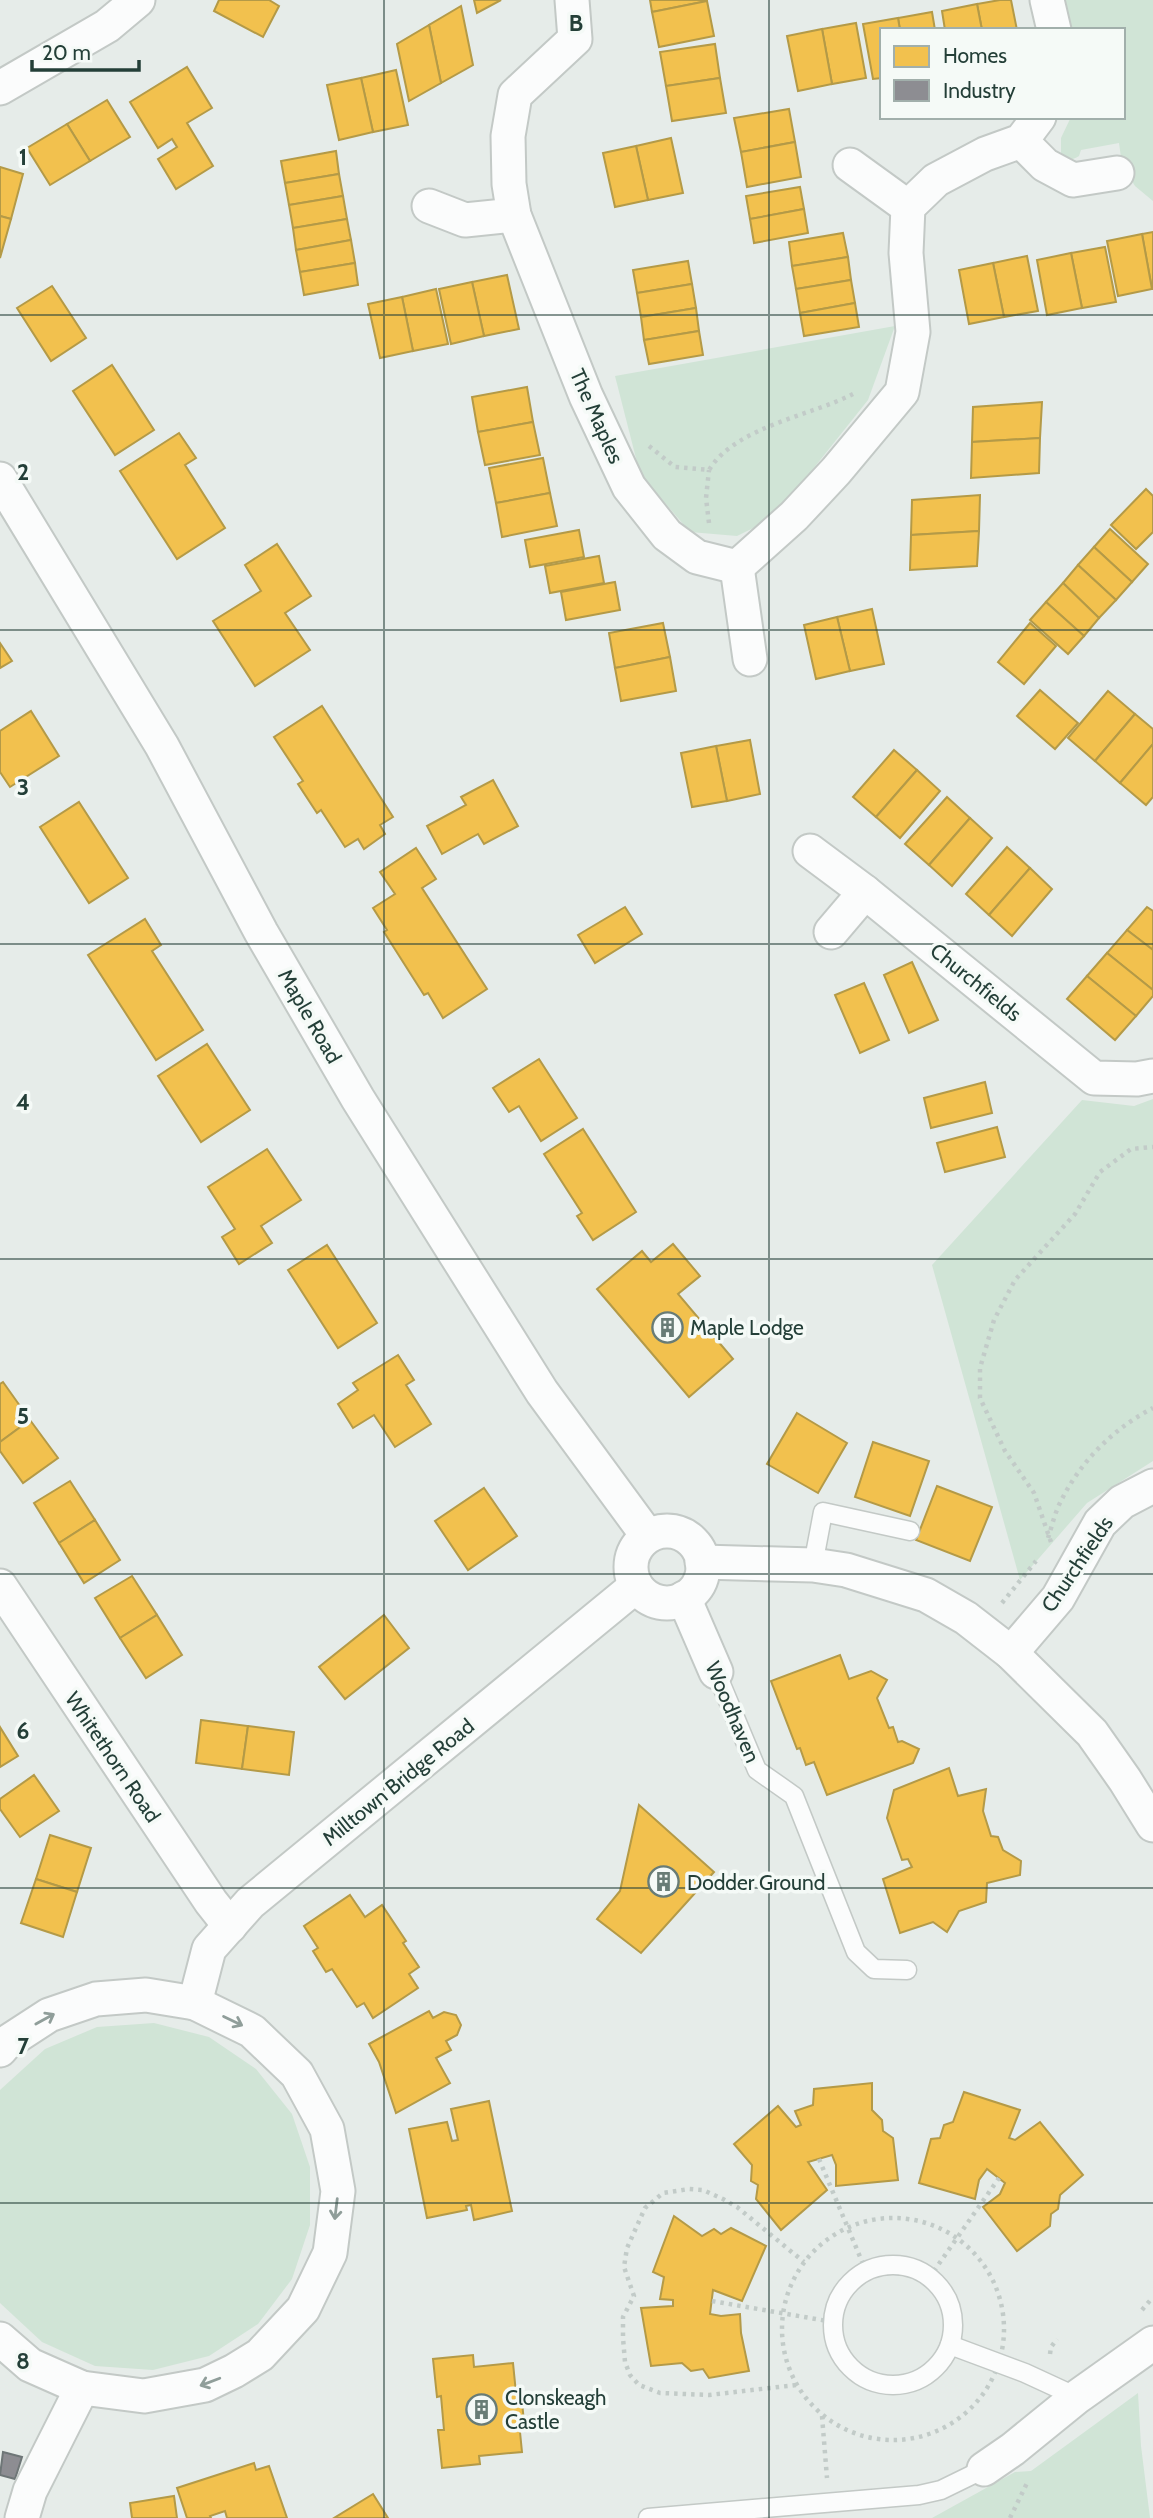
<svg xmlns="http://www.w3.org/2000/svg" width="1153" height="2518" font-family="Cabin,sans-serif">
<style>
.green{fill:#d0e4d6}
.homes{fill:#f2c14e;stroke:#b49a47;stroke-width:2}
.industry{fill:#8d8d92;stroke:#6e7677;stroke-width:2}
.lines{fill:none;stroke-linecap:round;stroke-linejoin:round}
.lane-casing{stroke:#c3c9c6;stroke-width:21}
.street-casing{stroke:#c3c9c6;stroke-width:37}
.path{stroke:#c2cbc8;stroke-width:4.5;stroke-dasharray:3.5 5;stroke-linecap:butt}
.lane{stroke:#fbfcfc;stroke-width:18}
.street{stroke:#fbfcfc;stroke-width:33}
.oneway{stroke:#909e9a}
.grid{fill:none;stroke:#243f38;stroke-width:2;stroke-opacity:0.55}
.labels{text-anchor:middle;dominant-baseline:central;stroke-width:7;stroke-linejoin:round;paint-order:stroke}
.street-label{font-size:21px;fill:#243f38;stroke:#f5faf7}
.poi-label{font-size:21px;fill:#243f38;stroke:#f5faf7;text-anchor:start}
.grid-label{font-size:23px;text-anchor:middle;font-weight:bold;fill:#243f38;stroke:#f5faf7;stroke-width:7;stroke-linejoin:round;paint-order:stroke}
</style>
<rect width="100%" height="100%" fill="#e6ece9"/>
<g class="green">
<path d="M 1064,0 L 1153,0 L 1153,201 L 1135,186 L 1130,178 L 1124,179 L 1119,143 L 1081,150 L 1079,156 C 1071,161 1068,161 1061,154 L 1061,138 L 1071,117 L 1123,117 L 1123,30 L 1071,30 Z"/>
<polygon points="895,326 868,400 774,518 737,536 690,532 640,474 615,376"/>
<polygon points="1153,1099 1153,1461 1087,1503 1020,1580 932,1265 1082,1100 1134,1106"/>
<polygon points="154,2023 209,2037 256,2069 292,2114 310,2167 310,2225 292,2279 258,2324 209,2356 153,2370 95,2366 42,2342 0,2303 0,2090 45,2049 97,2027"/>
<polygon points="1138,2393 1141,2446 1150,2518 932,2518 1015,2472 1031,2471"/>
</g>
<g class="homes">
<polygon points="219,0 269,0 279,6 263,37 214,11"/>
<polygon points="474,0 501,0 477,13"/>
<polygon points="650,0 707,0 707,1 652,12"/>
<polygon points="1000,0 1011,0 1017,30 982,30 977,4"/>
<polygon points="707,1 714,36 659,47 652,12"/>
<polygon points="977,4 982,30 945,30 942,11"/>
<polygon points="461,6 473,65 441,83 429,25"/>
<polygon points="932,12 935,30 900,30 898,18"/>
<polygon points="898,18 900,30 882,30 882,78 873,79 863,24"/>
<polygon points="856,23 866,78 832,84 822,29"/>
<polygon points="429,25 441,83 409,101 397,44"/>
<polygon points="822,29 832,84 798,91 787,36"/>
<polygon points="715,44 720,78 666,86 660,52"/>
<polygon points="187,67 212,108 187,123 213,166 176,189 158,159 177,147 172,139 158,148 130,102"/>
<polygon points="396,70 408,125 373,132 361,78"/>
<polygon points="361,78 373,132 339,140 327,85"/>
<polygon points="720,78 726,113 672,121 666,86"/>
<polygon points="107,100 130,137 90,161 67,124"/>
<polygon points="789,109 795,142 741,152 734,118"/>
<polygon points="67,124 90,161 50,185 27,148"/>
<polygon points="671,138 683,193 648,200 636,146"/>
<polygon points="795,142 801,177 747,187 741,152"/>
<polygon points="636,146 648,200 615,207 603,153"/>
<polygon points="336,151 339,174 285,183 281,161"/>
<polygon points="0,167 23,174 11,219 0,216"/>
<polygon points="339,174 343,196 289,205 285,183"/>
<polygon points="800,187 804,209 750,219 746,196"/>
<polygon points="343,196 347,219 293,228 289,205"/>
<polygon points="804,209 808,233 754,243 750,219"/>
<polygon points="0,216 11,219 0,258"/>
<polygon points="347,219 351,240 296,250 293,228"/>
<polygon points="1153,232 1153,289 1152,289 1142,234"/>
<polygon points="843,233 848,257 792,266 789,242"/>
<polygon points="1142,234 1152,289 1118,296 1107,241"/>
<polygon points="351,240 355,263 300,272 296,250"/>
<polygon points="1105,247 1116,302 1082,308 1071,253"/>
<polygon points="1071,253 1082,308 1047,315 1037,260"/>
<polygon points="1027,256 1038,311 1004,317 993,263"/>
<polygon points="848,257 851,280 796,289 792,266"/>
<polygon points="688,261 692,284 637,293 633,270"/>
<polygon points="355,263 358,285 304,295 300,272"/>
<polygon points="993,263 1004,317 969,324 959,270"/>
<polygon points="507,275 519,329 484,336 472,282"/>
<polygon points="851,280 855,303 800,313 796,289"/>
<polygon points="472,282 484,336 451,344 439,289"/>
<polygon points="692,284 696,308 641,317 637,293"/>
<polygon points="52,286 86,338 51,361 17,308"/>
<polygon points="436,289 448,344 413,351 402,297"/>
<polygon points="402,297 413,351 380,358 368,304"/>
<polygon points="855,303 859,327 804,336 800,313"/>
<polygon points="696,308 699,331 644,340 641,317"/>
<polygon points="699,331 703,355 649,364 644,340"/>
<polygon points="112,365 154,430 115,455 73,391"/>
<polygon points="527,387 533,422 478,432 472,397"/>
<polygon points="1042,402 1040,438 972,442 973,407"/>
<polygon points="533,422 540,455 485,465 478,432"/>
<polygon points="179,433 196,458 185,465 225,528 177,559 120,471"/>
<polygon points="1040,438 1039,473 971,478 972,442"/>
<polygon points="543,458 550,493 496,503 489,468"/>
<polygon points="1146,489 1153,496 1153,532 1136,549 1111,525"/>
<polygon points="550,493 557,526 502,537 496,503"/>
<polygon points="980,495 979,531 911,535 912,500"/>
<polygon points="1110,529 1148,564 1132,582 1094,547"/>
<polygon points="579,530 584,557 530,567 525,540"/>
<polygon points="979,531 977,566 910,570 911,535"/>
<polygon points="277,544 311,596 285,613 310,650 255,686 213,621 261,591 245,565"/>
<polygon points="1094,547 1132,582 1116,600 1078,565"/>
<polygon points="599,556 604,583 550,593 545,566"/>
<polygon points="1078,565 1116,600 1099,618 1063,583"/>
<polygon points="615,582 620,610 566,620 561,592"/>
<polygon points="1063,583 1099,618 1084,636 1046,602"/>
<polygon points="1046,602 1084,636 1068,654 1030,620"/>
<polygon points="872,609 884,664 850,671 837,617"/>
<polygon points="837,617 850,671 816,679 804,625"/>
<polygon points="663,623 670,657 615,668 609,633"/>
<polygon points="1030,623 1056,646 1024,684 998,662"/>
<polygon points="0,643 12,661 0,668"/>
<polygon points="670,657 676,691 621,701 615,668"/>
<polygon points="1040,690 1078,723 1055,749 1017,716"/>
<polygon points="1108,691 1135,714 1095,761 1068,738"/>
<polygon points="322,706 393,817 380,825 385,834 364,849 358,839 345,847 321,810 317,813 298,784 303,781 274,737"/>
<polygon points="31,711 59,756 10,787 0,772 0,731"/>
<polygon points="1135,714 1153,729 1153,744 1120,783 1095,761"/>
<polygon points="750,740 760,794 727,801 716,746"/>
<polygon points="1153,744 1153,797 1146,805 1120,783"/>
<polygon points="716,746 727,801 692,807 681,753"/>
<polygon points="894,750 917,770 876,817 853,797"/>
<polygon points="917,770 940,791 900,838 876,817"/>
<polygon points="493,780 518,826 484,844 478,834 442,854 427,826 466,805 461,797"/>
<polygon points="947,797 970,818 929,865 905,844"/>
<polygon points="79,802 128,878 89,903 40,827"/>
<polygon points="970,818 992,838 952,886 929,865"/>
<polygon points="1007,847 1030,868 989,915 966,894"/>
<polygon points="416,848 436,879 422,888 487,989 443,1018 428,993 424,995 384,932 387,930 373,908 395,894 380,872"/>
<polygon points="1030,868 1052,889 1012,936 989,915"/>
<polygon points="625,907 642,934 595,963 578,935"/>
<polygon points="1147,907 1153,911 1153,950 1127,930"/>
<polygon points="145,919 161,945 152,951 203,1030 156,1060 88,955"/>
<polygon points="1127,930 1153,950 1153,990 1107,953"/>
<polygon points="1107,953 1153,990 1153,996 1136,1016 1087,976"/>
<polygon points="912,962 938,1020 909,1033 884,975"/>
<polygon points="1087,976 1136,1016 1115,1040 1067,999"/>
<polygon points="864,983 889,1040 860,1053 835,995"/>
<polygon points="207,1044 250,1110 201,1142 158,1076"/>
<polygon points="539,1059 577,1118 541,1141 519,1106 509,1112 493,1088"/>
<polygon points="985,1082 992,1113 931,1128 924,1098"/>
<polygon points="997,1127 1005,1157 945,1172 937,1143"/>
<polygon points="583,1129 636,1212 593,1240 577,1216 582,1213 544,1154"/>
<polygon points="267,1149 301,1200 261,1226 272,1243 239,1264 222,1237 235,1229 208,1187"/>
<polygon points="673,1244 700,1276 678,1294 733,1359 689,1397 597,1289 642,1251 651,1262"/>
<polygon points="327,1245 377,1323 338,1348 288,1270"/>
<polygon points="398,1355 414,1380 406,1385 431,1424 395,1447 374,1415 353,1428 338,1404 358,1390 353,1383"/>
<polygon points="3,1382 30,1420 0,1442 0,1384"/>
<polygon points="797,1413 847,1443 818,1493 767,1464"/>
<polygon points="30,1420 58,1458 23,1483 0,1451 0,1442"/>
<polygon points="873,1442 929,1461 910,1516 855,1497"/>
<polygon points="70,1481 95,1520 59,1543 34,1503"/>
<polygon points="937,1486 992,1507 970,1561 916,1540"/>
<polygon points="484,1488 517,1536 468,1570 435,1521"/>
<polygon points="95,1520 120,1560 84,1583 59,1543"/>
<polygon points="132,1576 157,1615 120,1638 95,1598"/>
<polygon points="157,1615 182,1655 146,1678 120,1638"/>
<polygon points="384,1615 409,1648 345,1699 319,1667"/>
<polygon points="840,1655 849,1679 871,1671 887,1680 877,1698 889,1728 893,1727 898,1742 902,1741 919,1749 913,1763 827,1795 814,1762 806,1765 800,1748 797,1749 771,1681"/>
<polygon points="201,1720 248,1726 242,1769 196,1763"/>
<polygon points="248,1726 294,1732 289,1775 242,1769"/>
<polygon points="0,1727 18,1756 0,1767"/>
<polygon points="949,1768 958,1796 986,1789 983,1811 991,1836 998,1837 1003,1850 1021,1861 1020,1875 987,1883 986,1902 959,1911 947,1932 933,1922 900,1933 883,1879 912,1867 908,1859 902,1860 887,1818 894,1790"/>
<polygon points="34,1775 59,1811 20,1837 0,1809 0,1799"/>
<polygon points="639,1805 714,1872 641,1953 597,1919 620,1891"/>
<polygon points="50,1835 91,1848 77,1892 36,1879"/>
<polygon points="36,1879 77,1892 63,1937 21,1923"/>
<polygon points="350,1895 365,1917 382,1905 406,1941 403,1943 419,1967 409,1974 418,1988 373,2018 364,2003 357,2007 332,1969 326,1972 313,1951 318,1948 304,1926"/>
<polygon points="429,2011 433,2018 444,2012 456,2015 461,2025 457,2035 446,2041 451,2050 436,2058 450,2083 396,2113 379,2062 369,2044"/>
<polygon points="872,2083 872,2110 882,2120 883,2131 893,2138 898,2180 836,2186 836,2165 832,2155 808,2162 827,2190 781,2230 756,2199 758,2185 751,2181 752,2165 734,2144 778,2106 796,2127 801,2125 795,2111 813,2105 814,2089"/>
<polygon points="964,2092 1020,2110 1009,2138 1015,2140 1040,2122 1083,2175 1060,2195 1058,2209 1051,2214 1050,2226 1017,2251 983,2207 1000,2194 1005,2183 987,2169 979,2180 975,2199 919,2183 931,2139 940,2138 944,2125 953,2122"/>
<polygon points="489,2101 512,2211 474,2220 471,2205 466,2206 467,2210 427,2218 409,2129 447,2122 452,2141 458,2140 451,2109"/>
<polygon points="674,2216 702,2236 714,2229 721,2234 731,2228 766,2246 742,2301 713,2290 710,2314 721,2316 740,2314 741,2333 749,2371 709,2378 703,2369 691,2371 682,2363 651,2366 641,2308 673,2306 673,2300 660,2299 664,2277 653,2272"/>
<polygon points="473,2355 474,2367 513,2363 516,2393 521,2392 524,2422 519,2422 522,2452 479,2456 480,2464 442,2468 438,2430 444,2430 441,2396 437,2397 433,2359"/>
<polygon points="254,2463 256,2470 269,2466 287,2518 227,2518 225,2511 210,2516 211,2518 187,2518 177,2488"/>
<polygon points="373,2494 388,2518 334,2518"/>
<polygon points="174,2496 177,2518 132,2518 130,2503"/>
</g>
<polygon class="industry" points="3,2452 22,2457 15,2479 0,2475"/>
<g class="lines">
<defs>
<g id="lane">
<polyline points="813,1565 823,1512 910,1531"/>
<polyline points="716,1672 757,1770 794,1796 856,1952 874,1969 907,1970"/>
<circle cx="893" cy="2325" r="60"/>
<polyline points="950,2345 1025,2373 1077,2397"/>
<polyline points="648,2518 919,2495 941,2490 984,2469"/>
</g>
<g id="street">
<polyline points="572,0 575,39 515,95 508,136 509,184 514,215 586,396 629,487 667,535 697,557 737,567 794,516 836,471 902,392 913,332 906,253 908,207 936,180 985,154 1021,141 1039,117"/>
<polyline points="1047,0 1054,30"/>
<polyline points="0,88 107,26 138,0"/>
<polyline points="1021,141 1045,165 1073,180 1117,173"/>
<polyline points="850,165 908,207"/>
<polyline points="429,206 465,220 514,215"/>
<polyline points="0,479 162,746 261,932 358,1099 542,1392 647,1535"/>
<polyline points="737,567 750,659"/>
<polyline points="810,851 865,892 1094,1078 1137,1079 1153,1076"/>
<polyline points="831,932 865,892"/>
<circle cx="667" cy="1567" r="36"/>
<polyline points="702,1562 813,1565 846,1570 926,1595 966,1618 1011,1653 1092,1733 1125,1780 1153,1825"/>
<polyline points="0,1586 211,1902 230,1926"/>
<polyline points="684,1598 716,1672"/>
<polyline points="1011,1653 1058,1598 1100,1523 1122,1502 1153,1486"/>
<polyline points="195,2003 209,1949 250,1903 636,1586"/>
<polyline points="0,2050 6,2043 49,2015 96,1999 146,1995 195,2003 252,2031 297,2074 327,2129 338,2191 330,2253 303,2309 260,2355 234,2371 205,2385 144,2396 82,2388 30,2365 0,2339"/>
<polyline points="984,2469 1013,2449 1077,2397 1153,2343"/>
<polyline points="22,2518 30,2491 82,2388"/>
</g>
</defs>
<use href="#lane" class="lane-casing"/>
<use href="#street" class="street-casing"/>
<g class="path">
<path d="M 649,446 L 675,467 L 709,470 C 735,427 810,416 853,394"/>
<polyline points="709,523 706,498 709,470"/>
<path d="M 1048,1538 C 1052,1526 1055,1512 1061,1501 C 1080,1462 1114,1428 1153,1408"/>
<polyline points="1051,1542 1034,1493 1005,1451 980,1398 980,1368 994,1320 1015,1280 1075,1214 1100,1172 1131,1149 1153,1147"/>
<polyline points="1002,1603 1036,1561"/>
<polyline points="819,2159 866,2271"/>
<circle cx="893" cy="2329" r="111"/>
<polyline points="929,2278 999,2178"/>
<polyline points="712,2301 833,2322"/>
<polyline points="1142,2310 1153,2297"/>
<polyline points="1050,2354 1051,2347 1057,2339"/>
<polyline points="796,2385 709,2395 660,2393 639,2385 630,2375 625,2362 623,2338 623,2317 634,2296 624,2267 627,2248 645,2208 663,2193 689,2189 703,2190 723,2199 737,2207 804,2262"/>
<polyline points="822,2416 827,2478"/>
<polyline points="1010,2518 1028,2481"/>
</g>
<use href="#lane" class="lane"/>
<use href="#street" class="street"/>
</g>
<defs><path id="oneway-shaft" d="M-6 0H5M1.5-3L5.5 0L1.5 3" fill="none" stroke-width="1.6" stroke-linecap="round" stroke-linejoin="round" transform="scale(1.75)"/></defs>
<g class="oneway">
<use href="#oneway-shaft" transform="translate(45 2019) rotate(-29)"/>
<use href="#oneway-shaft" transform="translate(233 2021) rotate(26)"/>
<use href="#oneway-shaft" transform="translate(336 2209) rotate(97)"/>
<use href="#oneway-shaft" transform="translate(210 2382) rotate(159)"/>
</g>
<path class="grid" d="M 384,0 L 384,2518M 769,0 L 769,2518M 0,315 L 1153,315M 0,630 L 1153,630M 0,944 L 1153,944M 0,1259 L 1153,1259M 0,1574 L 1153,1574M 0,1888 L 1153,1888M 0,2203 L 1153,2203"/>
<defs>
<symbol id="building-ring" viewBox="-11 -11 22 22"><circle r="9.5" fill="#f5faf7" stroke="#687c76" stroke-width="1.5"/><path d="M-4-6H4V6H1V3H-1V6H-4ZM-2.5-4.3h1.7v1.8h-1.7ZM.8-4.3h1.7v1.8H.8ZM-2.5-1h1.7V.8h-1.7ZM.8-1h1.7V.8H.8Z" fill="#687c76"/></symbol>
</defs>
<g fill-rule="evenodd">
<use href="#building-ring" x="650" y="1310" width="35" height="35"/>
<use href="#building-ring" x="646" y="1864" width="35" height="35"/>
<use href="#building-ring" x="464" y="2392" width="35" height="35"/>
</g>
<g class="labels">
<g class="street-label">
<text transform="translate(597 416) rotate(66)">The Maples</text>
<text transform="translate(976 982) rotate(39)">Churchfields</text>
<text transform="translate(310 1016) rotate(60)">Maple Road</text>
<text transform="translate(1077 1564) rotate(-56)">Churchfields</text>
<text transform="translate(733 1712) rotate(67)">Woodhaven</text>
<text transform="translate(113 1757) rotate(56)">Whitethorn Road</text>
<text transform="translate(398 1782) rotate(-39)">Milltown Bridge Road</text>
</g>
<g class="poi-label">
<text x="690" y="1327">Maple Lodge</text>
<text x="687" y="1882">Dodder Ground</text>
<text x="505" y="2397">Clonskeagh<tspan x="505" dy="24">Castle</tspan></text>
</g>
</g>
<g class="grid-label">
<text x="576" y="31">B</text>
<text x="23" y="165">1</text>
<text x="23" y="480">2</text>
<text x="23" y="795">3</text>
<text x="23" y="1110">4</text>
<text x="23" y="1424">5</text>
<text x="23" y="1739">6</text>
<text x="23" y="2054">7</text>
<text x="23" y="2369">8</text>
</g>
<rect x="880" y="28" width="245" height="91" fill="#f5faf7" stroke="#a1afab" stroke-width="2"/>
<rect x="894" y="46" width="35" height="21" fill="#f2c14e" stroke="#a1afab" stroke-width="2"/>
<text x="943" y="63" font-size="21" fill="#243f38">Homes</text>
<rect x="894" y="80" width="35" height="21" fill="#8d8d92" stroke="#a1afab" stroke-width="2"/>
<text x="943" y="98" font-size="21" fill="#243f38">Industry</text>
<path d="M32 60v10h107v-10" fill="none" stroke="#243f38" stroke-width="3.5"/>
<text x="42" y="60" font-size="21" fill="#243f38" stroke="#f5faf7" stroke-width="5" paint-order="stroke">20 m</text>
</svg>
